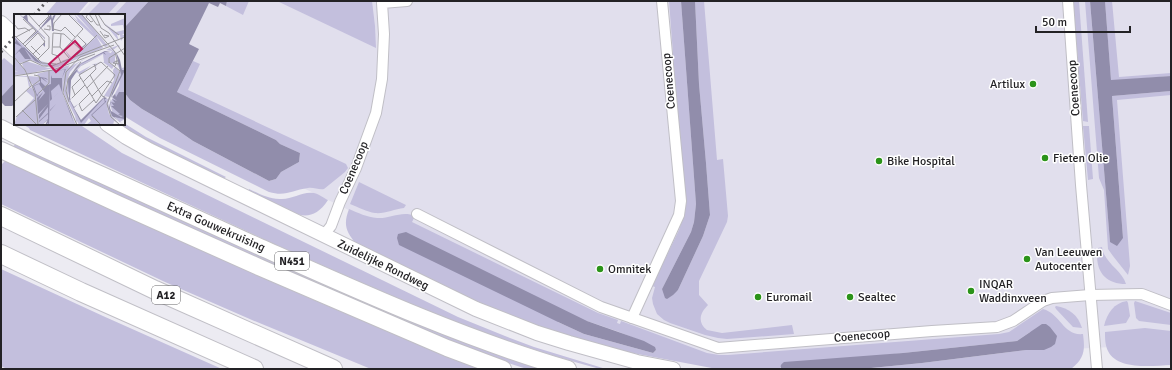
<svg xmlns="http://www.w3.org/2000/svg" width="1172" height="370" font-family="Signika,sans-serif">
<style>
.built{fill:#e1dfed}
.green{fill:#c3bfdd;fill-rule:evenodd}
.water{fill:#918dab}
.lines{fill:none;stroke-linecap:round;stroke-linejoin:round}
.street-casing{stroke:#c0bfc6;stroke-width:12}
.secondary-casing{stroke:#c0bfc6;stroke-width:16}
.primary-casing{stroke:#c0bfc6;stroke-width:18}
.highway-casing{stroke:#c0bfc6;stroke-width:20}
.street{stroke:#fff;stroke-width:10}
.secondary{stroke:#fff;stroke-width:14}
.primary{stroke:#fff;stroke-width:16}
.highway{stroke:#fff;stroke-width:18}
.rail{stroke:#5d5c60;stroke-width:3;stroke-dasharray:2 4;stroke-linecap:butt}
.poi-dot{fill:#2b9319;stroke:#fff;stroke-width:1.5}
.labels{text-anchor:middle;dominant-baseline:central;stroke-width:3;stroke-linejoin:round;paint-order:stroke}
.shield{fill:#fff;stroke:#656466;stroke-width:1}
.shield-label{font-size:11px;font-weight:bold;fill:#232225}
.street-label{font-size:12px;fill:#232225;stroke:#fff}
.poi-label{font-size:12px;fill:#232225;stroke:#fff;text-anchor:start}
.inset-road{fill:none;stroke:#9c9ba0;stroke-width:1}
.view{fill:#c2185b;fill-opacity:0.15;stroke:#c2185b;stroke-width:2}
.inset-edge{fill:none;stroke:#232225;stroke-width:2}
</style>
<rect width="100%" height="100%" fill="#ecebf2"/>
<polygon class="built" points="92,1 1171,1 1171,344 732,366 604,329 398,234 215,145 124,78 124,15 79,15"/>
<g class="green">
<polygon points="57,1 89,1 77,15 45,15"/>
<polygon points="101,1 120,1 107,15 87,15"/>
<polygon points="127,1 149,1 124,28 124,15 114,15"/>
<polygon points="227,1 249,1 243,15 226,6"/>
<polygon points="277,1 372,1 375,26 376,48"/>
<path d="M 669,1 L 681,1 L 696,204 L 694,222 L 691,232 L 662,289 L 668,297 L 678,290 L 703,236 L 710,215 L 706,163 L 699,84 L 695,1 L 704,1 L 717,160 L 723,159 L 728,216 L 727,222 L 699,281 L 699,295 L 708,305 C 700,313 697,322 707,330 L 722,333 L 792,325 L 794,334 L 727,339 L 718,338 L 705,335 L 670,323 L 664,320 L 657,314 L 653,304 L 652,298 L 655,287 L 652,286 L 679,230 L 683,217 L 684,197 Z"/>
<polygon points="1073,1 1079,1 1088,122 1083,121"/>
<polygon points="1085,1 1090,1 1110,242 1123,238 1112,96 1171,91 1171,95 1117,100 1130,266 1128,275 1113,256 1108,249 1104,190 1099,178"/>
<polygon points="1105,1 1112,1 1119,77 1171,73 1171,76 1111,81"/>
<polygon points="4,58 15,67 15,82 1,97 1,61"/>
<path d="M 193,61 L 200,64 L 188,90 L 344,163 L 346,164 L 348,168 L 345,172 L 324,189 C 319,190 313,187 308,188 C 292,190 286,197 269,192 L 160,138 L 124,116 L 124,92 L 130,100 L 142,109 L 173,127 L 193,141 L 269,181 L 276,179 L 281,172 L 299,162 L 300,153 L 280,144 L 276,140 L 177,92 Z"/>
<polygon points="124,123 146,137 226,177 223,179 157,148 117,124 124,124"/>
<path d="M 22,124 L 79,124 L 122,153 L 154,169 L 458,317 L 505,336 L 534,347 L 606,369 L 600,369 C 547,355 497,338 446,319 C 417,307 389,294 360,282 C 249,234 140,181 30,130 L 29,128 Z"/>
<polygon points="1083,126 1089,126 1093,179 1088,180"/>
<polygon points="16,143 544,369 527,369 489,357 432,334 360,304 120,197 119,196 13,147"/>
<polygon points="5,161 307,297 401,337 483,369 371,369 252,320 165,282 1,204 1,163 2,164"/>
<path d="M 359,182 L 406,205 L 404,208 C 394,209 385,214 375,213 C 367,212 358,207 350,204 Z"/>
<path d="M 249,189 C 260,194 270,200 282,199 C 293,199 303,191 314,193 C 319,194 324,198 328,200 C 313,223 298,216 277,206 C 267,201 257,197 248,192 Z"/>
<path d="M 349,209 C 358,213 367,217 377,218 C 390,219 402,210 415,216 L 412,222 L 598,313 L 618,320 L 617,323 L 620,324 L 621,321 L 707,353 L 719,355 L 728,355 L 999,334 L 1009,332 L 1043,309 C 1061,314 1063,336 1083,334 C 1085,350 1085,358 1071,369 L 861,369 L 922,363 L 1026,350 L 1044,350 L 1030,332 L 1017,341 L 903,353 L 780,367 L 781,369 L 717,369 L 627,352 L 570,337 L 532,325 L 441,287 L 356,244 C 346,231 343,225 349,209 ZM 587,321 C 599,325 651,342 656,350 L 653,353 L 584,334 L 558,322 Z"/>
<path d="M 1102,247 C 1104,263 1122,270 1126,284 C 1104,284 1094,269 1098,248 Z"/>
<polygon points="1,269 103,316 222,369 7,369 1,366"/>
<path d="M 1127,301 L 1128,303 L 1130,316 L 1126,323 L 1104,326 C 1107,313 1114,303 1127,301 Z"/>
<polygon points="1135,301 1171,313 1171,325 1139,321 1136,318 1134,303"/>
<path d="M 1056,306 C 1069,308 1078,315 1082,328 L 1073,327 L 1056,309 L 1055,307 Z"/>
<path d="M 1145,328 L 1171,331 L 1171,365 C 1151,366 1117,370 1108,351 C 1105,345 1105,338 1105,332 Z"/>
</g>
<g class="water">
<polygon points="149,1 227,1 226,6 220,3 218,7 209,3 189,44 199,49 177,92 276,140 280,144 300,153 299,162 281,172 276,179 269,181 193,141 173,127 142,109 130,100 124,92 124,28"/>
<polygon points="681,1 695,1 699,84 706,163 710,215 703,236 678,290 673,295 667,299 665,298 662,289 691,232 694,222 696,204"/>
<polygon points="1090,1 1105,1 1111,80 1171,76 1171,91 1112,96 1123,238 1117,246 1110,242"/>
<polygon points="15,82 15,104 12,106 5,106 1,102 1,97"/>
<polygon points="406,232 587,321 644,341 655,347 656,350 653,353 584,334 558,322 399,245 397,238 398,234"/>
<path d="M 1042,324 L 1046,324 L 1050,327 L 1057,336 L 1055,344 L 1051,347 L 1044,350 L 1026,350 L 922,363 L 861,369 L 781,369 C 780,366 781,364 784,362 L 903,353 L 1017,341 Z"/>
</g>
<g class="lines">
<defs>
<g id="street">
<polyline points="1068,1 1081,185 1097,369"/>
<polyline points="417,214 601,307 718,348 932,331 997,327 1013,321 1043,301 1052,298 1090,295 1142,294 1171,305"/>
<polyline points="323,236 331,226 340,202 356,168 376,113 382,79 384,34 382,3 407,1"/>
<polyline points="632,318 679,215 681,201 662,1"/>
</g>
<g id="secondary">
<polyline points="1,23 15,36"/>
<polyline points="1,37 15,50"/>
<polyline points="107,124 126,137 149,150 476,309 537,333 569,343 637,362 673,369"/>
</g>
<g id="primary">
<path d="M 1,128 C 34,145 68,160 102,175 C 155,199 207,223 260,247 C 361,292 462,338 568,369"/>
<polyline points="1,150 118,204 261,268 447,348 503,369"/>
</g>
<g id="highway">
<polyline points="1,216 155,290 333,369"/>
<polyline points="1,254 81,292 254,369"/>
</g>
</defs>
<use href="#street" class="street-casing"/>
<use href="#secondary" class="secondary-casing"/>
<use href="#primary" class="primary-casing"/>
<use href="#highway" class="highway-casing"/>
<use href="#street" class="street"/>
<use href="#secondary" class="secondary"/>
<use href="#primary" class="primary"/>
<use href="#highway" class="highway"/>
<g class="rail">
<polyline points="34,15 47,1"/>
<polyline points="1,52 15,36"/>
</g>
</g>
<g class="poi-dot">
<circle cx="1033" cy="84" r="4"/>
<circle cx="1045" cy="158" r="4"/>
<circle cx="879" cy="161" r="4"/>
<circle cx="1027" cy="259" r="4"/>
<circle cx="600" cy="269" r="4"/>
<circle cx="971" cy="291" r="4"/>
<circle cx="758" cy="297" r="4"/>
<circle cx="850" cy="297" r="4"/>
</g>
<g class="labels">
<g class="shield">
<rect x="275" y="252" width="34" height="18" rx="3"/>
<rect x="152" y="286" width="28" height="18" rx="3"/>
</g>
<g class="shield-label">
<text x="292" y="261">N451</text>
<text x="166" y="295">A12</text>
</g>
<g class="street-label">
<text transform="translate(669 81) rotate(-95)">Coenecoop</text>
<text transform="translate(1074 88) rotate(-94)">Coenecoop</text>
<text transform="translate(354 168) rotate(-67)">Coenecoop</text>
<text transform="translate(216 227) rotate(24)">Extra Gouwekruising</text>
<text transform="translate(383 265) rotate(26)">Zuidelijke Rondweg</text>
<text transform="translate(862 336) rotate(-5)">Coenecoop</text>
</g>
<g class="poi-label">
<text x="1025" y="84" text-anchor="end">Artilux</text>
<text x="1053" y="158">Fieten Olie</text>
<text x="887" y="161">Bike Hospital</text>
<text x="1035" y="252">Van Leeuwen<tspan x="1035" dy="14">Autocenter</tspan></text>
<text x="608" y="269">Omnitek</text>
<text x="979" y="284">INQAR<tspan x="979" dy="14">Waddinxveen</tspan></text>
<text x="766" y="297">Euromail</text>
<text x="858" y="297">Sealtec</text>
</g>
</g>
<g transform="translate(14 14)">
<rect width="111" height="111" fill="#ecebf2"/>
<path d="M 55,0 L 64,7 L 60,0 L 80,20 L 62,0 L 68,0 L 94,32 L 91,33 L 82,22 L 89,34 L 44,53 L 13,60 L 11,56 L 12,60 L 0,61 L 0,57 L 4,58 L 0,56 L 2,53 L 0,55 L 0,22 L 24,46 L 36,50 L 33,53 L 17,46 L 6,49 L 2,45 L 10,55 L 8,50 L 12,47 L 34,54 L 39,53 L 36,51 L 50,48 L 47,47 L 56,44 L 50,35 L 57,43 L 65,36 L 67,37 L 66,34 L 72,30 L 70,27 L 73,30 L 81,24 ZM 111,4 L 111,19 L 108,21 L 111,21 L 107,27 L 106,21 L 103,21 L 105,27 L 90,9 L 102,18 L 110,16 L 109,11 L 97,12 L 97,10 ZM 105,31 L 106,34 L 104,32 L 99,36 L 102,39 L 106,50 L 107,61 L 94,89 L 98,102 L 105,110 L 98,104 L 93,92 L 95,100 L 102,108 L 100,107 L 99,111 L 72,111 L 77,107 L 75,104 L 70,111 L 65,111 L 63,107 L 63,111 L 61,102 L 50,80 L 49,63 L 49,81 L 62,111 L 32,111 L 33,106 L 28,111 L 0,111 L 3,102 L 20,84 L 12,77 L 17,73 L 20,76 L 18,72 L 26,67 L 19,71 L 15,67 L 17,72 L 15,73 L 13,63 L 0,63 L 13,62 L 15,66 L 14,62 L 26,63 L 23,60 L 56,51 L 54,54 L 74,43 L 63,50 L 56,58 L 52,70 L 52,81 L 54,65 L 63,51 L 91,37 L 97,39 L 98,37 L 92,36 L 96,34 L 100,38 L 97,34 ZM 101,39 L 105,46 L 103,50 L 106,56 L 105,64 L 105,57 L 101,53 L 99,56 L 100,66 L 90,82 L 95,83 L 94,85 L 90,84 L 66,107 L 54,82 L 58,62 L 63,58 L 66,61 L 79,50 L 82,53 L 83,49 L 89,48 L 98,55 L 100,52 L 94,48 L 101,50 ZM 89,40 L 90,48 L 80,50 L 65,58 L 63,55 L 68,51 ZM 111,53 L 111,105 L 106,108 L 99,101 L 96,89 L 105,72 L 108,54 Z" fill="#c3bfdd" fill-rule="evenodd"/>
<path d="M 5,0 L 9,3 L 13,0 L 14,7 L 24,17 L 37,0 L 38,5 L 39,2 L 42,0 L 39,7 L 40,17 L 38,17 L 37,5 L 24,17 L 31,24 L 31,33 L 29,31 L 31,25 L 24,18 L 10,30 L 23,17 ZM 0,23 L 9,34 L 10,33 L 28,50 L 21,47 L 10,34 L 17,45 L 11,45 L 5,37 L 0,42 L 5,36 L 0,29 L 5,36 L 8,33 L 0,29 L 2,27 ZM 91,37 L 97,37 L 90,38 L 92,41 L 89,39 L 67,50 L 57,61 L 68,51 L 90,40 L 67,52 L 63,56 L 64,59 L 63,57 L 57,66 L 56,85 L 58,84 L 56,86 L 60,93 L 64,90 L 60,94 L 67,106 L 90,83 L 93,84 L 90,86 L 92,87 L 92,94 L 92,88 L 78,101 L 86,109 L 77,101 L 91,88 L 90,86 L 90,84 L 67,109 L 55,85 L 54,65 L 63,53 L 68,49 ZM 102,38 L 106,46 L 108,56 L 111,56 L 97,84 L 96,94 L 97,97 L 107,103 L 109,102 L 104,101 L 106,100 L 97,92 L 100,92 L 97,88 L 101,89 L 98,85 L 103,87 L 98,83 L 101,80 L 102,83 L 105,78 L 111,78 L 110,105 L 100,103 L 110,111 L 98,102 L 95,94 L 98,79 L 107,61 ZM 51,55 L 37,59 L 52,55 L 48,64 L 48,78 L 57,100 L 59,107 L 60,110 L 45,70 L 37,77 L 38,85 L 46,77 L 36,87 L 36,96 L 42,90 L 38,86 L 42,90 L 36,97 L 36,70 L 35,111 L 34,109 L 31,111 L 34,106 L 28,111 L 34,105 L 34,100 L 25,108 L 25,107 L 34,99 L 34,93 L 25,105 L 25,101 L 34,90 L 24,100 L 23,84 L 29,78 L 24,87 L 31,79 L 25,70 L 20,72 L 23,81 L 26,77 L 23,83 L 19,72 L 26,69 L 26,63 L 32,64 L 34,66 L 29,64 L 34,69 L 27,64 L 27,68 L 31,72 L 37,70 L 37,61 L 38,64 L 48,64 Z" fill="#918dab"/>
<path class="inset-road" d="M 14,0 L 35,23 L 35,34 L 24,45M 48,0 L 40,9 L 39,15 L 47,17 L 51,13 L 61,23M 67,0 L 101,38 L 103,46 L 101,52M 74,0 L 72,3 L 77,8 L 79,7M 75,0 L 83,11 L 86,11M 81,0 L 87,14 L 95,19 L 111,42M 84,0 L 91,11 L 105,21M 9,5 L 22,17 L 9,30M 0,10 L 4,15 L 11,14 L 16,17M 25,12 L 35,2 L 33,0M 30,15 L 36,16 L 36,12 L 33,12M 86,17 L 91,24 L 95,22 L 90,21M 0,21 L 28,49 L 42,50M 2,23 L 19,14M 11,32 L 24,19 L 31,28 L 19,40M 17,32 L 26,41M 39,33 L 46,33 L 55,44M 46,33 L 47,20M 63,41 L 83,21M 44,42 L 38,40 L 39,19 L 50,20 L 67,36M 0,43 L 11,56 L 21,79 L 24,111M 58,43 L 72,30 L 63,21M 102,47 L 99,49 L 105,50 L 103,46M 87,48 L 101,61 L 82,89 L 65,61 ZM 95,48 L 106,57 L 93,90 L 97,103 L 106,111M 47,49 L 44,42 L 69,15 L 54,0M 95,49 L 95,44 L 111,34M 6,50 L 16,46 L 29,52 L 38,52 L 111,23M 76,61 L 88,82 L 91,83M 0,62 L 39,56 L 81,40M 69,68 L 82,55 L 80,50M 18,72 L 26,66 L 25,62 L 20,61M 73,74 L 94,52M 25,79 L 35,69 L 35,57M 76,79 L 65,90 L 68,97 L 80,86M 61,81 L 58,73 L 67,64M 78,82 L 93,67 L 98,69M 58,84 L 71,71M 0,88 L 17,72M 55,88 L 52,77 L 54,65 L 67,48M 8,96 L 23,111M 78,102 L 87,111M 2,103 L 21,86M 63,111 L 49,79 L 52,58 L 66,43 L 100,31"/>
<path class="view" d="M 61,27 L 68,35 L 42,58 L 35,50 Z"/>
<rect width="111" height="111" class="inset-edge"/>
</g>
<rect width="1172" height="370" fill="none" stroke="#232225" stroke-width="4"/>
<path d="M1036 26v6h94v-6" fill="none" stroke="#232225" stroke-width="2"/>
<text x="1042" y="26" font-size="12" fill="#232225" stroke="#ffffff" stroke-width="3" paint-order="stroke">50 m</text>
</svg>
